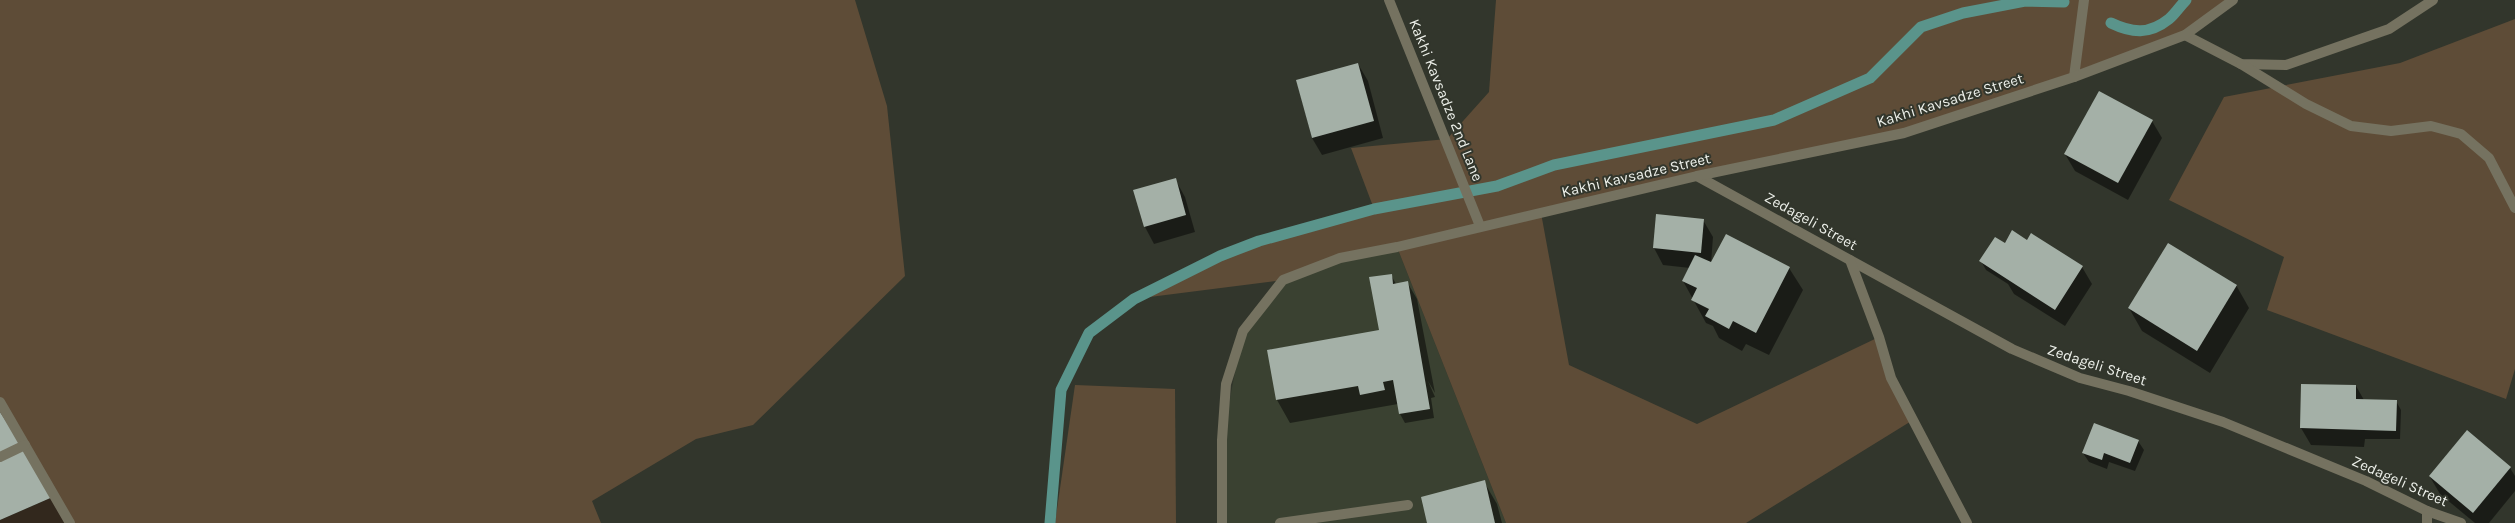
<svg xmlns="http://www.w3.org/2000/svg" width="2515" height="523" font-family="Karla,sans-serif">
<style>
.built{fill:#3a4131}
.green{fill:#5e4c37}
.shadow{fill:#0007}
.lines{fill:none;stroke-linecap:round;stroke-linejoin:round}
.stream{stroke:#5a948b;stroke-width:11}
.building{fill:#a4b0a7}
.minor{stroke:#757260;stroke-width:10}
.labels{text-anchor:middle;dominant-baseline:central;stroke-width:4;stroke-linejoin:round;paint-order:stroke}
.street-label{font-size:15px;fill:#edf0ea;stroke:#32362c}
</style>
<rect width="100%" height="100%" fill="#32362c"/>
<polygon class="built" points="1397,247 1506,523 1222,523 1222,440 1243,331 1283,280 1340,258"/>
<g class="green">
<polygon points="0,0 855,0 887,106 905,276 753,425 696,439 592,501 601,523 0,523 0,520 55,496 0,412"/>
<polygon points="1496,0 2233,0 2185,35 1904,133 1541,213 1569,365 1697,424 1879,337 1913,420 1746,523 1506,523 1397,247 1340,258 1283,280 1134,299 1220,256 1259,241 1374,209 1351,148 1447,139 1489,92"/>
<polygon points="2515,19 2515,369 2506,399 2267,310 2284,257 2169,200 2224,97 2400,63"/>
<polygon points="1075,385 1175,389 1176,523 1055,523"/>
</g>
<g class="shadow">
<polygon points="1358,64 1368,81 1383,138 1322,155 1312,138 1297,81"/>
<polygon points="2152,121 2162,138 2128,200 2075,171 2065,154"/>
<polygon points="1175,179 1185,197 1195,232 1154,244 1145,227"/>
<polygon points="1703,220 1713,237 1711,264 1789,268 1803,290 1769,355 1746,344 1742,351 1719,338 1713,326 1706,323 1683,281 1690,268 1663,265 1654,248"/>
<polygon points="2005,244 2082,267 2092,284 2065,326 2014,294 2008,284 1986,270 1981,261"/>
<polygon points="1391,275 1396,284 1407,282 1417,299 1435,393 1428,381 1435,397 1431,398 1434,418 1405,423 1400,414 1398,404 1290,423 1277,400 1268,350 1380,331"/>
<polygon points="2236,285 2249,308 2210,373 2142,331 2129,308"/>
<polygon points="2302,385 2356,386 2364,400 2396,401 2401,410 2400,439 2365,439 2364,447 2311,445 2301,428"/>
<polygon points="0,413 69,523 0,523"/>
<polygon points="2138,441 2144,450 2135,471 2109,462 2107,469 2089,462 2083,453"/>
<polygon points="2510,468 2515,476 2515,491 2489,523 2475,523 2440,494 2430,477"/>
<polygon points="1484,482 1497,504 1502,523 1428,523"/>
</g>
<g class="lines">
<g class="stream">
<path d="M 2111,23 C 2132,33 2149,35 2169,19 C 2175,14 2180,6 2186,0"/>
<polyline points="1050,523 1061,390 1089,333 1134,299 1220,256 1259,241 1374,209 1497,186 1554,165 1774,120 1870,78 1921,27 1963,13 2025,1 2064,2"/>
</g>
</g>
<g class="building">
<polygon points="1358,63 1374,121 1312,138 1296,80"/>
<polygon points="2099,91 2153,120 2118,183 2064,154"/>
<polygon points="1176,178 1186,215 1144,227 1133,190"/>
<polygon points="1656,214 1704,219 1701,253 1653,248"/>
<polygon points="2012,230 2027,240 2031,233 2083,266 2055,310 1979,261 1995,237 2005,243"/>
<polygon points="1726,234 1790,267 1756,333 1733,321 1729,329 1705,316 1709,309 1691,300 1697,288 1682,281 1695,255 1711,262"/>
<polygon points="2168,243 2237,285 2197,351 2128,308"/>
<polygon points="1392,274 1393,284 1408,281 1430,409 1399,414 1393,380 1383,382 1385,390 1360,395 1358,386 1276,400 1267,350 1379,330 1369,277"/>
<polygon points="2301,384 2356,385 2356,399 2397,400 2396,431 2300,428"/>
<polygon points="0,412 55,496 0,520"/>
<polygon points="2094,423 2139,440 2130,463 2104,453 2102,460 2082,453"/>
<polygon points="2467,430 2511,467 2473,513 2429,476"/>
<polygon points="1485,480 1495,523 1427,523 1421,497"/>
</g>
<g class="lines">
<g class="minor">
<polyline points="1389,0 1480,226"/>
<polyline points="2185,35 2241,64 2286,65 2389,29 2433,0"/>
<polyline points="2241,64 2306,104 2351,126 2391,131 2431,126 2461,134 2489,158 2515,208"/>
<polyline points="2074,77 2084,0"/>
<polyline points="1697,176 2012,349 2080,378 2129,391 2223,422 2366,481 2427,511 2461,523"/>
<polyline points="1850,260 1879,337 1891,378 1967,523"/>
<polyline points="0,402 70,523"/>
<polyline points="0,457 25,445"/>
<polyline points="2427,511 2427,523"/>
<polyline points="1222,523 1222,440 1226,384 1243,331 1283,280 1340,258 1397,247 1697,176 1904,133 2074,77 2185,35 2233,0"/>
<polyline points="1280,523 1408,505"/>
</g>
</g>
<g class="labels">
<g class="street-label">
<text transform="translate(1446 100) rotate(68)">Kakhi Kavsadze 2nd Lane</text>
<text transform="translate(1950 100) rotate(-17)">Kakhi Kavsadze Street</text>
<text transform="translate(1636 175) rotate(-13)">Kakhi Kavsadze Street</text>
<text transform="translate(1811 221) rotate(29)">Zedageli Street</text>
<text transform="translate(2097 365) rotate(18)">Zedageli Street</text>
<text transform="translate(2400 481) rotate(24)">Zedageli Street</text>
</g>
</g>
</svg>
